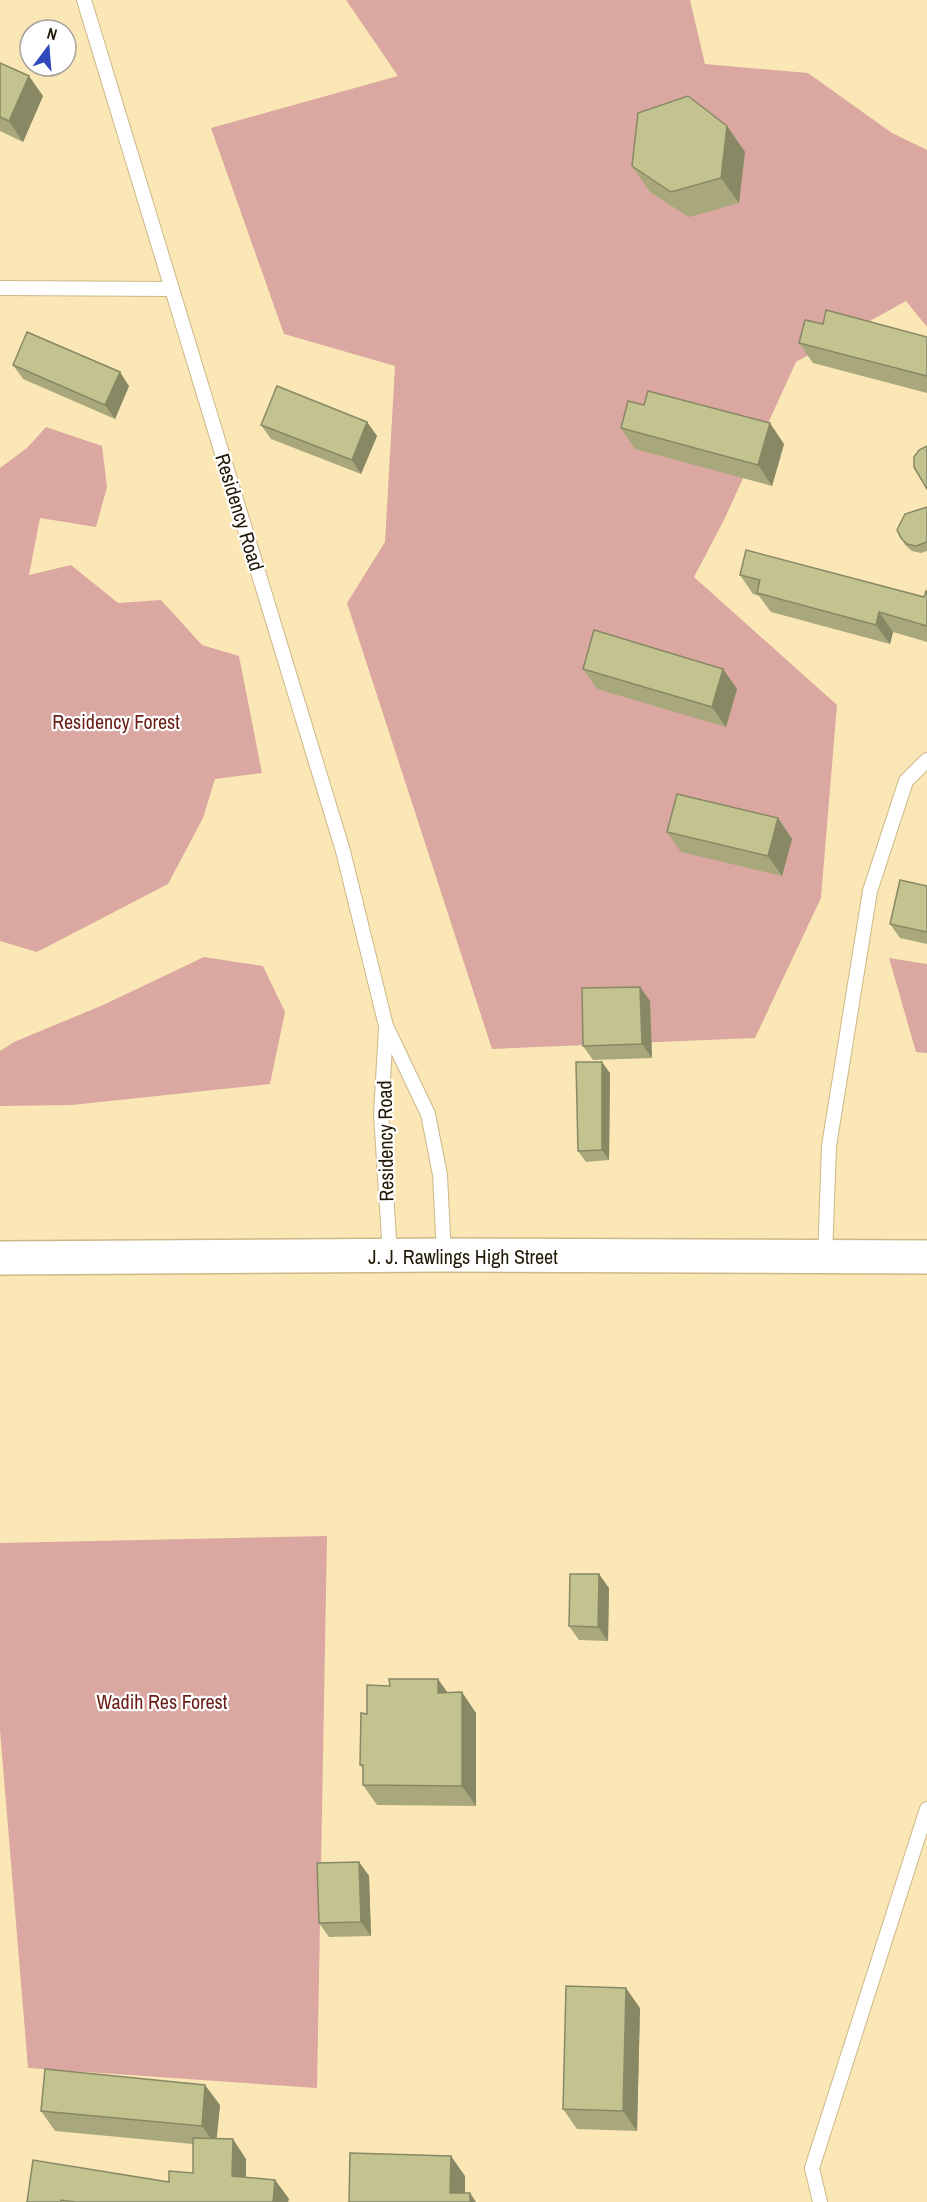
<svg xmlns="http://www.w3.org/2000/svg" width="927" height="2202" font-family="'Archivo Narrow',sans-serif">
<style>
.green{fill:#daa8a1}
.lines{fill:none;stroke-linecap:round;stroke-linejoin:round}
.lane-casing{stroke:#ccb887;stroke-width:16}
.primary-casing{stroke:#ccb887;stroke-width:36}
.lane{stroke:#fff;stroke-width:14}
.primary{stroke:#fff;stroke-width:33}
.wall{fill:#a8a87c}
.shaded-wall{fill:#888865}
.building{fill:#c3c390;stroke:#888865;stroke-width:1.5}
.labels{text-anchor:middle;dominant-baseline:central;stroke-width:4.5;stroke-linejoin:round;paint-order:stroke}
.street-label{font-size:20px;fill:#221a07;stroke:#fff}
.park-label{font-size:20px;fill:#6a1d17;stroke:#fff}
</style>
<rect width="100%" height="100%" fill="#fbe7b5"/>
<g class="green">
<polygon points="346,0 690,0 705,64 808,73 892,133 927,150 927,327 906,301 796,362 724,520 694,577 837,705 821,898 755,1038 492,1049 347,603 385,542 395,366 284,334 211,128 398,76"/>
<polygon points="46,427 102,446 107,487 96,527 40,518 29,575 71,565 118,603 161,600 202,645 239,656 262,773 215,779 203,818 168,884 37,952 0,941 0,468 27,448"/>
<polygon points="204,957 263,966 285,1012 270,1084 72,1105 0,1106 0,1051 14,1042 103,1005"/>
<polygon points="889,958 927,964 927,1053 916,1052"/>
<polygon points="327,1536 317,2088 28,2068 0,1730 0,1543"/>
</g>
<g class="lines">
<defs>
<g id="lane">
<polyline points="84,0 343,851 386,1026 428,1114 440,1175 444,1255"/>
<polyline points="0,288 172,289"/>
<polyline points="386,1029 381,1114 390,1255"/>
<polyline points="825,1257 829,1146 870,891 906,781 927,760"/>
<polyline points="820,2202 812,2168 927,1809"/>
</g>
<polyline id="primary" points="0,1258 444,1255 927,1257"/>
</defs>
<use href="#lane" class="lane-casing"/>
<use href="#primary" class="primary-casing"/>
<use href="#lane" class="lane"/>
<use href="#primary" class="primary"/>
</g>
<g class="wall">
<polygon points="0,63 43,96 23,142 0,131"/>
<polygon points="727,126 745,152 739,203 689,217 650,192 632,166"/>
<polygon points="927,337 927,393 813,363 799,343"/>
<polygon points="13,365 129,386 115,419 23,379"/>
<polygon points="644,405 784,444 772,486 635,449 621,428"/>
<polygon points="367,422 377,436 361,474 271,439 261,425"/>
<polygon points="927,507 927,551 921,553 912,551 906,546 901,538"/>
<polygon points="740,575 924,597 927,592 927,642 893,632 890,644 771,612 759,596 753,594"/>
<polygon points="583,669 723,669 737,689 726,727 597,689"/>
<polygon points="778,818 792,839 782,876 681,852 667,832"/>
<polygon points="927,886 927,944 900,938 890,924"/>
<polygon points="640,987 650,1001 652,1058 593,1060 583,1046"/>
<polygon points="610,1073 609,1160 586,1162 578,1151"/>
<polygon points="609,1588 608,1641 579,1640 569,1626"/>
<polygon points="447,1693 476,1713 476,1806 377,1805 363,1785 363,1769 360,1765 367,1714"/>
<polygon points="359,1862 369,1876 371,1936 329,1937 319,1923"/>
<polygon points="640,2008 637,2131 577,2129 563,2109"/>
<polygon points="220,2105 216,2139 246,2159 246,2177 275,2180 289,2199 288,2202 27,2202 169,2182 193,2173 193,2144 55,2131 41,2111"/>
</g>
<g class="shaded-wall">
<polygon points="29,76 43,96 23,142 9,121"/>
<polygon points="727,126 745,152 739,203 721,178"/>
<polygon points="120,372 129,386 115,419 105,405"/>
<polygon points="367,422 377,436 361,474 352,460"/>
<polygon points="770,423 784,444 772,486 758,465"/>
<polygon points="879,612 893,632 890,644 876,625"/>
<polygon points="723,669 737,689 726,727 712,707"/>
<polygon points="778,818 792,839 782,876 768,856"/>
<polygon points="640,987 650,1001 652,1058 642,1044"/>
<polygon points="602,1062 610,1073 609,1160 602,1150"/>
<polygon points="599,1574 609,1588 608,1641 598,1627"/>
<polygon points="438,1679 452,1699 438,1693"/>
<polygon points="462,1692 476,1713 476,1806 462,1786"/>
<polygon points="359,1862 369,1876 371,1936 361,1922"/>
<polygon points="626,1988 640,2008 637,2131 623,2111"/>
<polygon points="205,2085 220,2105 216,2146 202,2126"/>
<polygon points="233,2139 246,2159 246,2196 232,2176"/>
<polygon points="451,2156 465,2176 465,2202 450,2193"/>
<polygon points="275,2180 289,2199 288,2202 273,2202"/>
<polygon points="470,2193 476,2202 470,2202"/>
</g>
<g class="building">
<polygon points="0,63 29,76 9,121 0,117"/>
<polygon points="688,96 727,126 721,178 671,192 632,166 638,113"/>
<polygon points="826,310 927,337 927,376 799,343 805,320 823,324"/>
<polygon points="27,332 120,372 105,405 13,365"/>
<polygon points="277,386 367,422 352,460 261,425"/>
<polygon points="648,391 770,423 758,465 621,428 628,401 644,405"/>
<polygon points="927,446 927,489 914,467 914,457 919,450"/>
<polygon points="927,507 927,542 916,546 907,544 901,538 897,530 905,514"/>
<polygon points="746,550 924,597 926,591 927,592 927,626 879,612 876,625 757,593 760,580 740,575"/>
<polygon points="594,630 723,669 712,707 583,669"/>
<polygon points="677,794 778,818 768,856 667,832"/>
<polygon points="900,880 927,886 927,932 890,924"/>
<polygon points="640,987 642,1044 583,1046 582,988"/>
<polygon points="576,1062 602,1062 602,1150 578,1151"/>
<polygon points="570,1574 599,1574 598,1627 569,1626"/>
<polygon points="389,1679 438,1679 438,1693 462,1692 462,1786 363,1785 363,1765 360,1765 361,1713 367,1714 367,1685 390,1686"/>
<polygon points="359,1862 361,1922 319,1923 317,1863"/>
<polygon points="566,1986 626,1988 623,2111 563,2109"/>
<polygon points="45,2069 205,2085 202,2126 41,2111"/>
<polygon points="193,2138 233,2139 232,2176 275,2180 273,2202 75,2202 61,2200 61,2202 27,2202 33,2160 169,2182 169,2171 193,2173"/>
<polygon points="350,2153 451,2156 450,2193 470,2193 470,2202 349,2202"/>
</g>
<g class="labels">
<g class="street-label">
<text transform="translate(240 512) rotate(73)">Residency Road</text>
<text transform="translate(385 1141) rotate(-91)">Residency Road</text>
<text x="463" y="1256">J. J. Rawlings High Street</text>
</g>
<g class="park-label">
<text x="116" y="721">Residency Forest</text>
<text x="162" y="1701">Wadih Res Forest</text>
</g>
</g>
<g transform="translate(48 48) rotate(16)"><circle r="28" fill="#ffffff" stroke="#a7a39c" stroke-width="1.5"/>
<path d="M0-4.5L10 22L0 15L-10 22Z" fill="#2f49ba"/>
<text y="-9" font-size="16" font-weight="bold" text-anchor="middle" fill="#221a07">N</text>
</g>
</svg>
